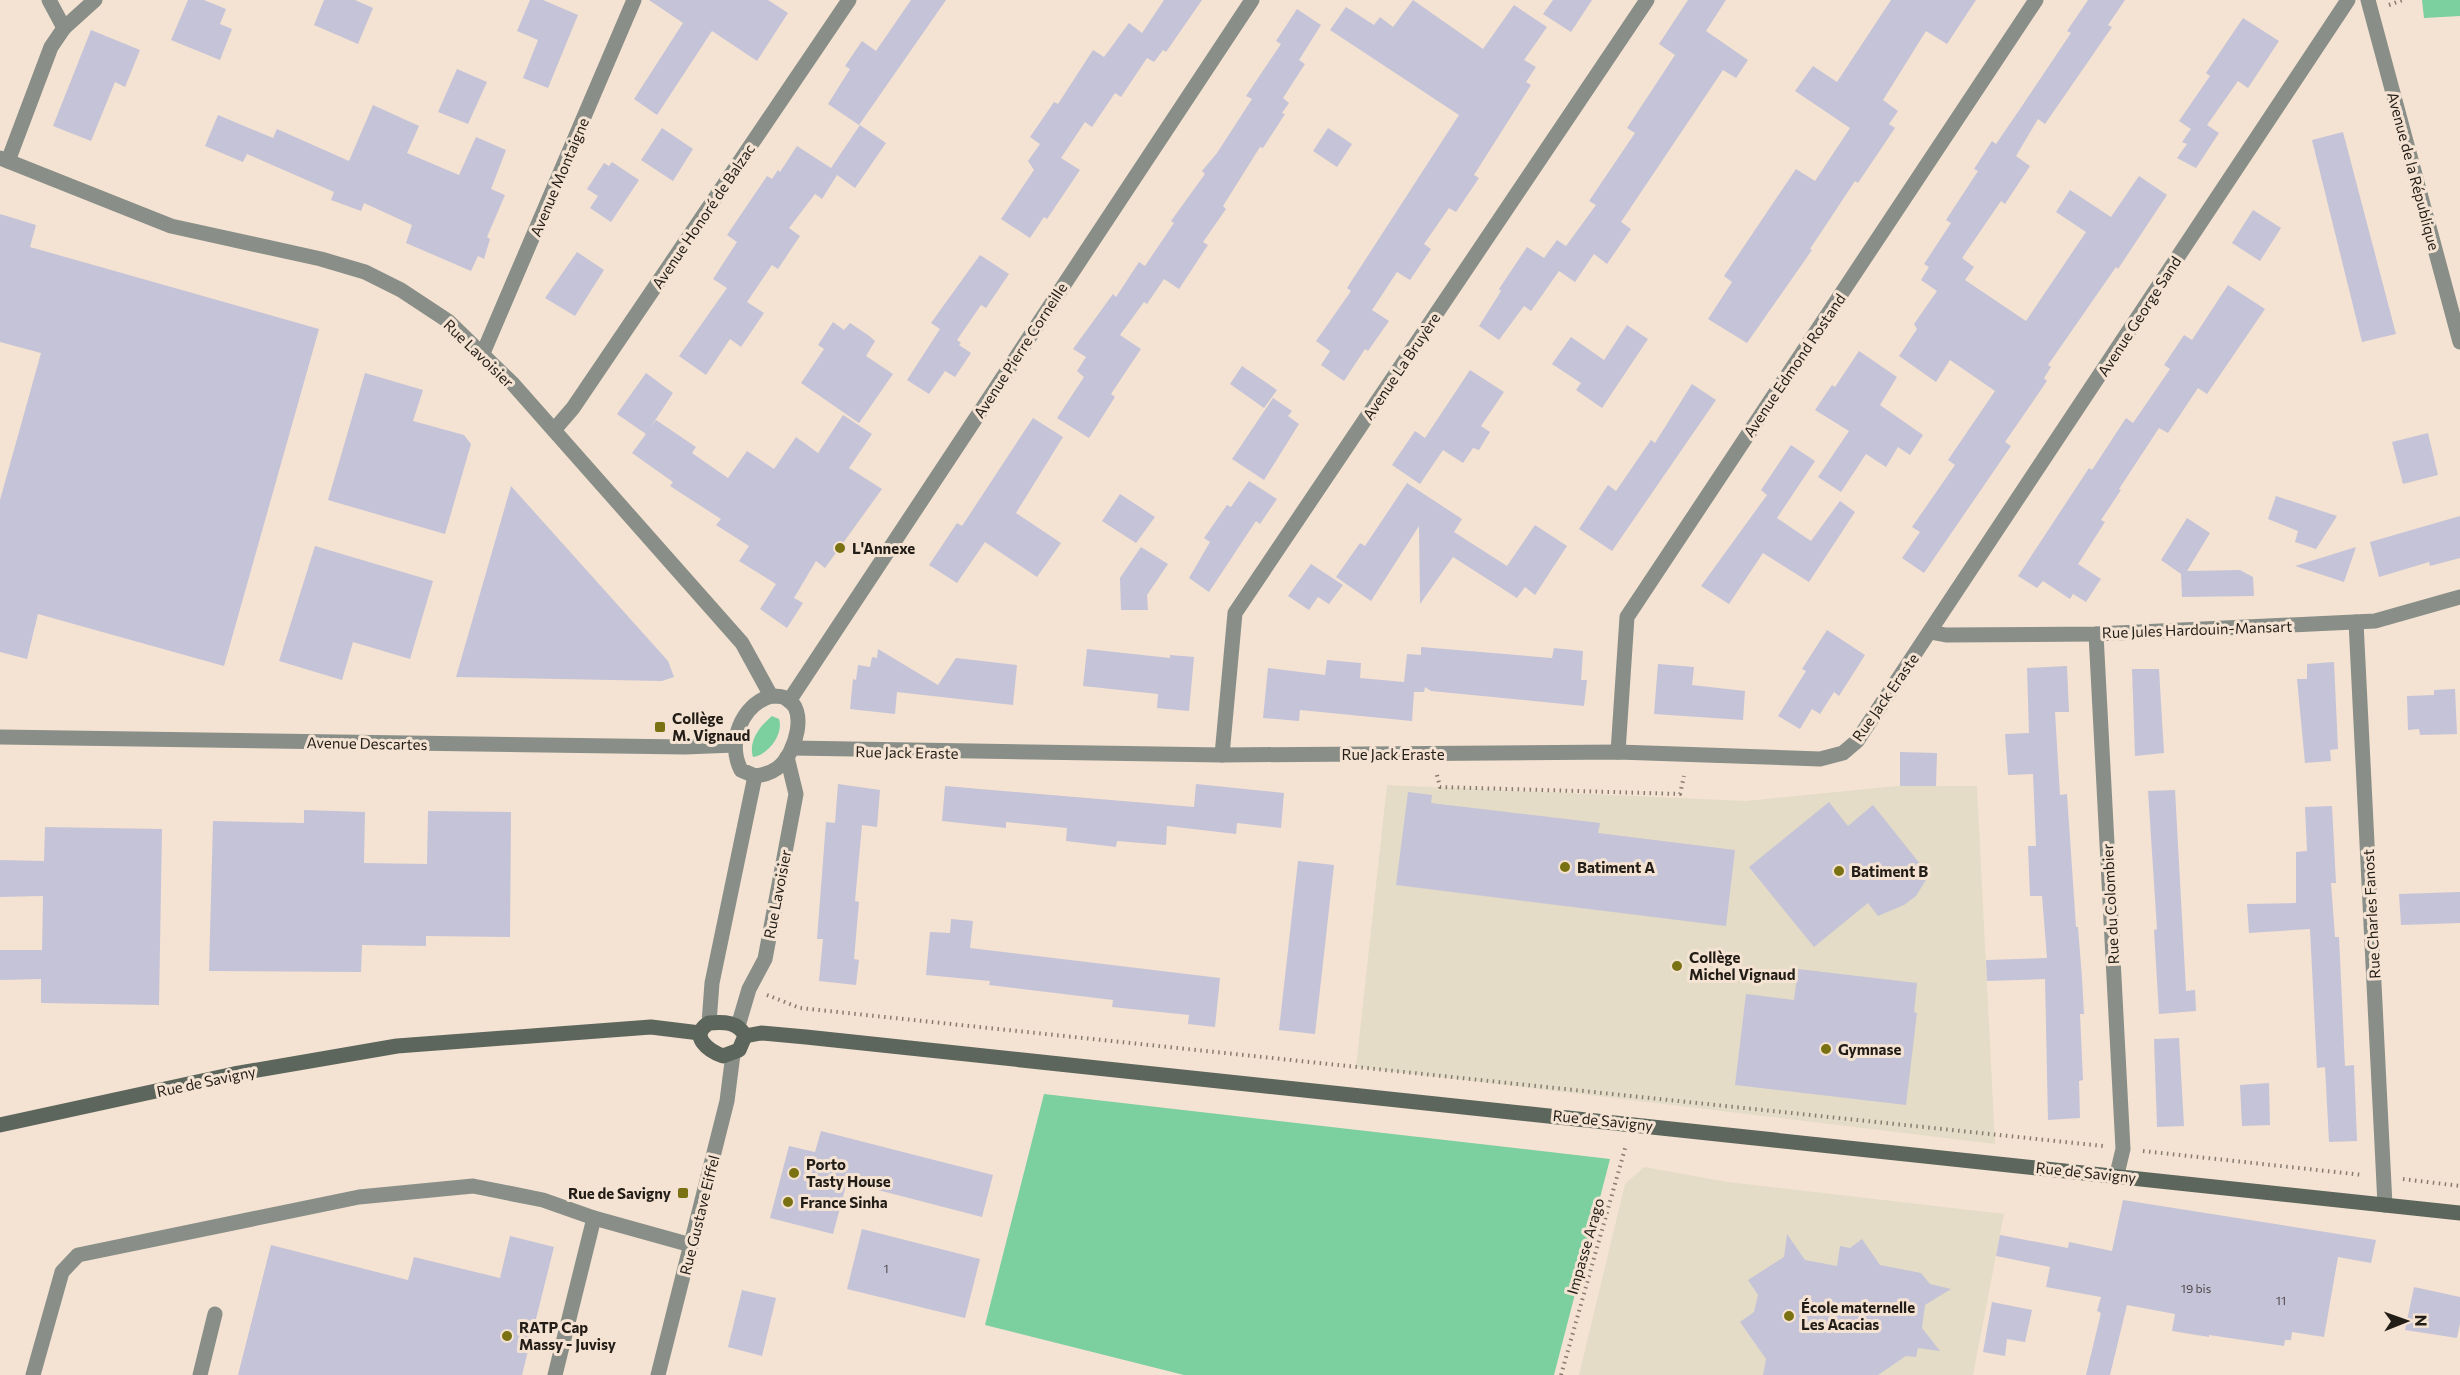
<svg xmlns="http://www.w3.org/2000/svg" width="2460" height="1375" font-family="Commissioner,sans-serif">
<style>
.education{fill:#e4dcc6}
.green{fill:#7ccf9e}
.building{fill:#c5c3d8}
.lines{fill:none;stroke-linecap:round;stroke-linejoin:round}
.path{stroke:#887c71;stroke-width:4;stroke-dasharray:1.5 4.5;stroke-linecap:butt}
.lane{stroke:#898f88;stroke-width:15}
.street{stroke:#898f88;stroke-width:15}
.secondary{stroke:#5d665c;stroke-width:15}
.poi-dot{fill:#7a7112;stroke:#f4e3d2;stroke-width:2}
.labels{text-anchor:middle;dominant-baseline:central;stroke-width:6;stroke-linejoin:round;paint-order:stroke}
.number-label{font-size:12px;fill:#4c4647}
.street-label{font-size:15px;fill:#231d17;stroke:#f4e3d2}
.poi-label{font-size:15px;font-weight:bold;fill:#231d17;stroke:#f4e3d2;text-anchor:start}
</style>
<rect width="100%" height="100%" fill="#f4e3d2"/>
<g class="education">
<polygon points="1387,785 1746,801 1897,786 1977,786 1995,1144 1356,1067"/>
<polygon points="1644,1167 1728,1182 2004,1214 1973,1375 1579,1375 1625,1184"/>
</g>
<g class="green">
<polygon points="2422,0 2460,0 2460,16 2424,18"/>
<path d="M 772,716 L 779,719 C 784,734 768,755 753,757 C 748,741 760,726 772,716 Z"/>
<polygon points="1044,1094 1610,1159 1554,1375 1184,1375 985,1325"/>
</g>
<g class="building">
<polygon points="188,0 204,0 226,9 220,24 232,29 220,60 171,40"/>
<polygon points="324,0 355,0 373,8 358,44 314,25"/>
<polygon points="530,0 543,0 578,15 548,88 523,78 538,40 517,31"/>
<polygon points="649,0 768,0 788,13 757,61 712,31 657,115 634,99 683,23"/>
<polygon points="911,0 946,0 859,125 828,104 850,69 845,66 862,41 876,51"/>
<polygon points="1164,0 1202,0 1166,52 1163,50 1154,62 1147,58 1121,97 1115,93 1092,127 1085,122 1061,158 1080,170 1047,219 1044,217 1030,238 1001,219 1034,170 1028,161 1040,144 1030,137 1054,102 1058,104 1093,50 1104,57 1129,23 1142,33"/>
<polygon points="1413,0 1483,49 1514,5 1547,27 1524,60 1536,67 1526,82 1531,85 1474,175 1479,178 1456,212 1449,208 1424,244 1431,249 1410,280 1397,272 1372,310 1389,321 1368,351 1365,349 1344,381 1321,365 1330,351 1316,341 1351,291 1347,288 1459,115 1330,30 1346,7 1374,25 1380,17 1393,27"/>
<polygon points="1553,0 1592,0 1571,32 1543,14"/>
<polygon points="1688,0 1726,0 1706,31 1748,60 1736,78 1723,70 1621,222 1631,229 1607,264 1594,254 1575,282 1559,271 1531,311 1524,306 1499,340 1479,326 1501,291 1499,289 1527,247 1544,258 1557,240 1566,246 1596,205 1589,201 1635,133 1627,128 1675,55 1659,44"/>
<polygon points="1891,0 1976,0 1947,44 1926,31 1883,100 1898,111 1889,124 1895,128 1858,183 1855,181 1810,249 1812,250 1747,343 1708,319 1732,282 1724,276 1796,169 1815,181 1850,128 1795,91 1813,66 1837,82"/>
<polygon points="2088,0 2125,0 2108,25 2112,27 2045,124 2038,119 2016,156 2030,166 2005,204 2001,201 1962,258 1974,267 1965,280 2026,321 2086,232 2056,212 2070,190 2111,217 2139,176 2167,195 2118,269 2116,267 2048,365 2051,367 2044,378 2047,381 2005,442 2011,446 1924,573 1902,558 1920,532 1912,527 1955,465 1948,460 1995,391 1950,360 1936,382 1899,356 1917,329 1914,324 1937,291 1921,280 1929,267 1924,264 1951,223 1946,220 1978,171 1974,169 1992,141 1996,144 2022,106 2071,33 2067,31"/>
<polygon points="1297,9 1321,25 1299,60 1305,64 1283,98 1289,103 1282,113 1285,114 1263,148 1260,147 1223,206 1226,209 1203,242 1208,245 1179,289 1164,279 1147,304 1144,302 1120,335 1141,349 1111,394 1115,397 1089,438 1057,418 1084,377 1077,371 1086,357 1073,349 1113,294 1116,297 1139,262 1145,266 1174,223 1171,221 1205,174 1202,171 1217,153 1252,99 1246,96 1281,44 1276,41"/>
<polygon points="2243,18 2279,41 2248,88 2238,81 2207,125 2219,133 2196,168 2177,158 2187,144 2182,142 2191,129 2179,121 2210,76 2206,73"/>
<polygon points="91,30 140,50 125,87 115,82 91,141 53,126"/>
<polygon points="457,69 487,82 468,124 438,112"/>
<polygon points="373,105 419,126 407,153 459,175 476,137 506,150 491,189 505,195 487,237 490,239 484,259 478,256 471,271 406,243 412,225 364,203 361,211 331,200 334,192 247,154 243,162 205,146 218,115 273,138 277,129 349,161"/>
<polygon points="860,125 886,143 855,188 837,175 822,199 815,194 789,228 800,236 778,269 772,265 747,302 764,313 741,347 730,339 706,375 679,356 727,288 713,279 737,242 727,235 767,176 772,179 778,170 780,172 797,146 831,168"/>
<polygon points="662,128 693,149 673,181 641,160"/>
<polygon points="1328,128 1352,144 1337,167 1313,151"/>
<polygon points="2343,132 2396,334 2362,342 2312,140"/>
<polygon points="612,162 639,180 611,222 590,208 598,196 587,189 604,163 609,166"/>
<polygon points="2253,210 2281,228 2260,261 2232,243"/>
<polygon points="0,214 36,225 30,247 319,329 224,666 38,614 27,659 0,652 0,500 41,353 0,342"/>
<polygon points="577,252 604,270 575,316 545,298"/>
<polygon points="980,255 1009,274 986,308 981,305 957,340 961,343 959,345 971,353 955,377 945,371 929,394 907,380 940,329 931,323"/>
<polygon points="2228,285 2265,309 2207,394 2198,388 2168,433 2159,428 2119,489 2121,490 2101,520 2105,522 2078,564 2101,579 2086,602 2073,594 2070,599 2043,581 2037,588 2018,576 2089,468 2092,470 2126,418 2133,423 2170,369 2164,365 2184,335 2192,340"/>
<polygon points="833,322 844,330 850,323 868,335 875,341 866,356 893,374 859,423 801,383 824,349 818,345"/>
<polygon points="1627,325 1648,339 1602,408 1576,390 1581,383 1552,364 1571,337 1604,360"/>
<polygon points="1859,351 1897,377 1880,405 1923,435 1910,455 1898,447 1886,467 1866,454 1841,492 1818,477 1849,431 1815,410 1832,385 1835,387"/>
<polygon points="1242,366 1277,390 1264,408 1230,384"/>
<polygon points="1470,370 1504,392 1481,426 1490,432 1479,450 1473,448 1463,463 1443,450 1420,484 1392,465 1415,431 1425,438"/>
<polygon points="365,373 423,390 413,421 464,435 471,444 445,534 328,500"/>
<polygon points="646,373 673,393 650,428 656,420 696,447 692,453 728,478 747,451 774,469 796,437 818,453 843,415 872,434 849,468 882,489 825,568 816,561 794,598 803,603 787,628 760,609 776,584 739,561 749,546 716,525 721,519 670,486 673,482 632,453 646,434 617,414"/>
<polygon points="1692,384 1716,400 1612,551 1579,529 1608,485 1616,491 1651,440 1655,443"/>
<polygon points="1273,398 1292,411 1288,416 1299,424 1264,480 1232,459"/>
<polygon points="1033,418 1063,437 1016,513 1061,543 1037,577 985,542 957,583 929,565 957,523 962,526"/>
<polygon points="2428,433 2438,475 2403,484 2392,442"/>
<polygon points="1791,445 1815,461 1777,518 1811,541 1840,501 1855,512 1809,582 1763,553 1729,604 1701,586 1767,495 1761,490"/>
<polygon points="1249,481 1277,499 1260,524 1256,521 1209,592 1189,578 1210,542 1204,538 1227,505 1231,507"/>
<polygon points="1407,483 1462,519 1454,532 1507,566 1535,525 1567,546 1535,595 1525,587 1517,598 1453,557 1420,604 1419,526 1371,601 1336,577 1360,543 1365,546"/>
<polygon points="511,486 668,661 674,677 662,681 456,677"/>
<polygon points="1120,494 1155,517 1136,543 1102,521"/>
<polygon points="2276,496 2337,516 2316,549 2295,542 2298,531 2268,519"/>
<polygon points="2460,516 2460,558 2430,566 2429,562 2379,577 2370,542"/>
<polygon points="2187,518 2210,533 2187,571 2240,570 2253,577 2254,596 2182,597 2181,574 2161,560"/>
<polygon points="315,546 433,581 410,659 353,642 342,680 279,661"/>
<polygon points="1141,547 1168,564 1147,595 1148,610 1121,610 1120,578"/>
<polygon points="2356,547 2344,582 2295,566"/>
<polygon points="1311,564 1343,585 1329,604 1318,597 1309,610 1288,596"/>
<polygon points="1827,630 1865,655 1839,696 1834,692 1820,714 1812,709 1800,729 1778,716 1806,671 1802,669"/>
<polygon points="1421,647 1552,658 1554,648 1583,651 1581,680 1587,680 1584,706 1431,691 1425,687 1424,692 1414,692 1412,721 1300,710 1299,721 1263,718 1268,668 1325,675 1327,660 1361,663 1360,678 1404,682 1407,654 1421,655"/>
<polygon points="878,649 938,685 956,658 1017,665 1013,705 897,692 895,714 850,709 853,679 856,680 858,665 870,667 872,657 877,658"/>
<polygon points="1087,649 1170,658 1170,655 1194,657 1189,711 1157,708 1158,694 1083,686"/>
<polygon points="2334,662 2338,749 2330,750 2331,761 2305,763 2297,679 2307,679 2307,664"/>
<polygon points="1658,664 1694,667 1692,685 1745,691 1743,720 1654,714"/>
<polygon points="2067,666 2069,712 2055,712 2060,795 2067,794 2076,927 2078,927 2082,978 2084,1014 2080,1014 2083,1080 2079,1081 2080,1118 2048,1120 2045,979 1987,981 1986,960 2047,958 2042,896 2030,896 2028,846 2036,846 2033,774 2008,775 2005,734 2029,733 2027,668"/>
<polygon points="2132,669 2159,669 2164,753 2135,756"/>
<polygon points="2455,689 2457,734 2420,735 2419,729 2408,730 2407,696 2434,695 2434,690"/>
<polygon points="1900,752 1937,753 1936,786 1900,786"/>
<polygon points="838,784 880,790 877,827 862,825 855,901 859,902 854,959 859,960 856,985 819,981 823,939 817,939 826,822 835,823"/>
<polygon points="1196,784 1284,793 1281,828 1237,823 1236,834 1167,826 1166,845 1117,841 1116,847 1066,841 1067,828 1006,822 1006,828 942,821 945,786 1194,807"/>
<polygon points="2175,790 2186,991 2195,990 2196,1011 2159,1014 2154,930 2157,929 2148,791"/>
<polygon points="1408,792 1432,795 1431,803 1600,823 1598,833 1735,850 1726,926 1396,885"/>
<polygon points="1829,802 1848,826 1873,805 1929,875 1916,896 1904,905 1878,916 1868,903 1814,947 1749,867"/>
<polygon points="2332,806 2336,883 2331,883 2335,937 2339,937 2345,1066 2354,1065 2357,1141 2329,1142 2325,1067 2317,1068 2310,929 2249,933 2247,904 2296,903 2296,852 2307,851 2305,807"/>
<polygon points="304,810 365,812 364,863 427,864 428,811 511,812 510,937 426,936 426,946 362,945 361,972 209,971 213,821 304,823"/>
<polygon points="45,827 162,829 159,1005 41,1003 41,979 0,980 0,950 42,950 43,896 0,897 0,860 44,861"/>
<polygon points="1298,861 1334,865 1315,1034 1279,1030"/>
<polygon points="2460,892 2460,923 2401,925 2399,894"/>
<polygon points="951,919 973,921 970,948 1220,978 1215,1027 1188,1024 1189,1015 1112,1007 1113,1000 989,985 990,981 926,975 930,932 950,933"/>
<polygon points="1798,969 1917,983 1914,1012 1917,1013 1906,1105 1735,1085 1746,994 1794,1000"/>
<polygon points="2179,1038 2184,1126 2157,1127 2154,1039"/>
<polygon points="2269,1083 2270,1125 2242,1126 2240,1085"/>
<polygon points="821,1131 993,1175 982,1217 847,1182 833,1234 770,1218 789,1146 815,1152"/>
<polygon points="2123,1200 2376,1240 2371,1263 2338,1257 2324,1337 2292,1332 2291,1340 2285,1340 2284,1346 2209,1335 2209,1337 2172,1331 2175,1314 2127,1305 2110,1375 2086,1375 2101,1313 2097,1311 2101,1297 2046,1287 2050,1267 1996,1256 2000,1235 2068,1248 2069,1242 2112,1251"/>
<polygon points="862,1229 980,1259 965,1318 847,1289"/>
<polygon points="1787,1234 1805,1260 1837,1266 1840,1246 1850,1248 1862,1239 1880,1265 1921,1273 1930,1284 1951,1289 1925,1305 1922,1328 1940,1351 1918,1348 1916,1357 1906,1356 1878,1375 1763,1375 1766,1359 1740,1322 1754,1312 1758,1295 1748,1280 1784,1257"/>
<polygon points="510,1236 554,1247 522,1375 238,1375 271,1245 408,1280 414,1257 500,1278"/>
<polygon points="2414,1287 2460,1297 2460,1323 2457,1338 2405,1330"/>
<polygon points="742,1290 776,1298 762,1356 728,1347"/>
<polygon points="1992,1302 2032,1310 2025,1342 2007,1339 2005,1356 1983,1352"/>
</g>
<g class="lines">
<g class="path">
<polyline points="2389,5 2403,0"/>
<polyline points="1437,775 1440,787 1680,794 1684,776"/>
<polyline points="767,995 800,1008 2103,1146"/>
<polyline points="2143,1151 2363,1175"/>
<polyline points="2403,1179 2460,1186"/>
<polyline points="1561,1375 1626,1145"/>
</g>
<g class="lane">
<polyline points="33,1375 62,1272 78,1255 359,1197 473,1186 543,1200 594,1218 691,1245"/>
<polyline points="200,1375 215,1314"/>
<polyline points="555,1375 594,1218"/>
</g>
<g class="street">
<polyline points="49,0 64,28"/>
<polyline points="2368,0 2460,342"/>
<polyline points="0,158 171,226 321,259 365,272 401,290 448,321 513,384 742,643 771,696"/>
<polyline points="8,161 51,47 64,28 95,0"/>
<polyline points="483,353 634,0"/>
<polyline points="554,430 573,408 849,0"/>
<polyline points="2356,622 2385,1205"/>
<polyline points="1930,632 1946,635 2096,634 2375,621 2460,597"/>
<polyline points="2096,634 2123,1149 2117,1174"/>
<path d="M 771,696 C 775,696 782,696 785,698 C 809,708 795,752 781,765 C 774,772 764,775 755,776 L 741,770 C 727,743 741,705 771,696 Z"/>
<polyline points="789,701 1252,0"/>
<polyline points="0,737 685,747 735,745"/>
<polyline points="792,748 1222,755 1618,752 1820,759 1843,753 1857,741 2348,0"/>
<polyline points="1618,752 1627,617 2036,0"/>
<polyline points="1222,755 1235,613 1647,0"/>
<polyline points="709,1023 712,983 755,776"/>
<polyline points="738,1026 749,989 765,959 796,794 787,757"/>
<polyline points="658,1375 727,1101 733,1054"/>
</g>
<g class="secondary">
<path d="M 709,1023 C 723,1022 738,1021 745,1036 L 739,1050 L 723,1056 C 709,1051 688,1036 709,1023 Z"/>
<polyline points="745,1036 761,1033 806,1037 2460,1213"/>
<polyline points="0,1125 234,1074 397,1046 651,1027 700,1033"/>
</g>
</g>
<g class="poi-dot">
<circle cx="840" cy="548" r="6"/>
<rect x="654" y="721" width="12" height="12" rx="3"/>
<circle cx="1565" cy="867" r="6"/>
<circle cx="1839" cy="871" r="6"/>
<circle cx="1677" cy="966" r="6"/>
<circle cx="1826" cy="1049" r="6"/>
<circle cx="794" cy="1173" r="6"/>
<rect x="677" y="1187" width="12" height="12" rx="3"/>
<circle cx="788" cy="1202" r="6"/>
<circle cx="1789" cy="1316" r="6"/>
<circle cx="507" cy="1336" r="6"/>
</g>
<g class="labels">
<g class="number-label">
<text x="886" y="1268">1</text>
<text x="2196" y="1288">19 bis</text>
<text x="2281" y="1300">11</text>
</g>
<g class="street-label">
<text transform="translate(2414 171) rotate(75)">Avenue de la République</text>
<text transform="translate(559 177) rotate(-67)">Avenue Montaigne</text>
<text transform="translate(703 216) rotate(-56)">Avenue Honoré de Balzac</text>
<text transform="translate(2139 316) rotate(-57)">Avenue George Sand</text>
<text transform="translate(1020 350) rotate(-57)">Avenue Pierre Corneille</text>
<text transform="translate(479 353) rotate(44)">Rue Lavoisier</text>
<text transform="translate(1794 365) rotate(-56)">Avenue Edmond Rostand</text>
<text transform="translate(1401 366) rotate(-56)">Avenue La Bruyère</text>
<text transform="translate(2197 629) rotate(-2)">Rue Jules Hardouin-Mansart</text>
<text transform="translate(1885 697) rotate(-55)">Rue Jack Eraste</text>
<text transform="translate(367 743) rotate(1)">Avenue Descartes</text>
<text transform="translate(907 752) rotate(1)">Rue Jack Eraste</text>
<text x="1393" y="754">Rue Jack Eraste</text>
<text transform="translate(777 894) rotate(-79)">Rue Lavoisier</text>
<text transform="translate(2110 904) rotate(-93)">Rue du Colombier</text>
<text transform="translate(2371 914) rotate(-93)">Rue Charles Fanost</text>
<text transform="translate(206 1081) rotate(-12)">Rue de Savigny</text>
<text transform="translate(1603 1120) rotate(6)">Rue de Savigny</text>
<text transform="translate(2086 1172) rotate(6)">Rue de Savigny</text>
<text transform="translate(699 1215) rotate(-76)">Rue Gustave Eiffel</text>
<text transform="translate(1585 1246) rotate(-74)">Impasse Arago</text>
</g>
<g class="poi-label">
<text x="852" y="548">L'Annexe</text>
<text x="672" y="718">Collège<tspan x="672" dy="17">M. Vignaud</tspan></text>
<text x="1577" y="867">Batiment A</text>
<text x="1851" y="871">Batiment B</text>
<text x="1689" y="957">Collège<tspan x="1689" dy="17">Michel Vignaud</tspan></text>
<text x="1838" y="1049">Gymnase</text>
<text x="806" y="1164">Porto<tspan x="806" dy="17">Tasty House</tspan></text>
<text x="671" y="1193" text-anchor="end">Rue de Savigny</text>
<text x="800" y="1202">France Sinha</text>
<text x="1801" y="1307">École maternelle<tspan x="1801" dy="17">Les Acacias</tspan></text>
<text x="519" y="1327">RATP Cap<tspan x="519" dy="17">Massy - Juvisy</tspan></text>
</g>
</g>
<g transform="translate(2406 1321) rotate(89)" stroke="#f4e3d2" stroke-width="4.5" paint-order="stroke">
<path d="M0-4.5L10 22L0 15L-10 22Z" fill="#231d17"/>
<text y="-9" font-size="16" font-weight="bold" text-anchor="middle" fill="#231d17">N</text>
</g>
</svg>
